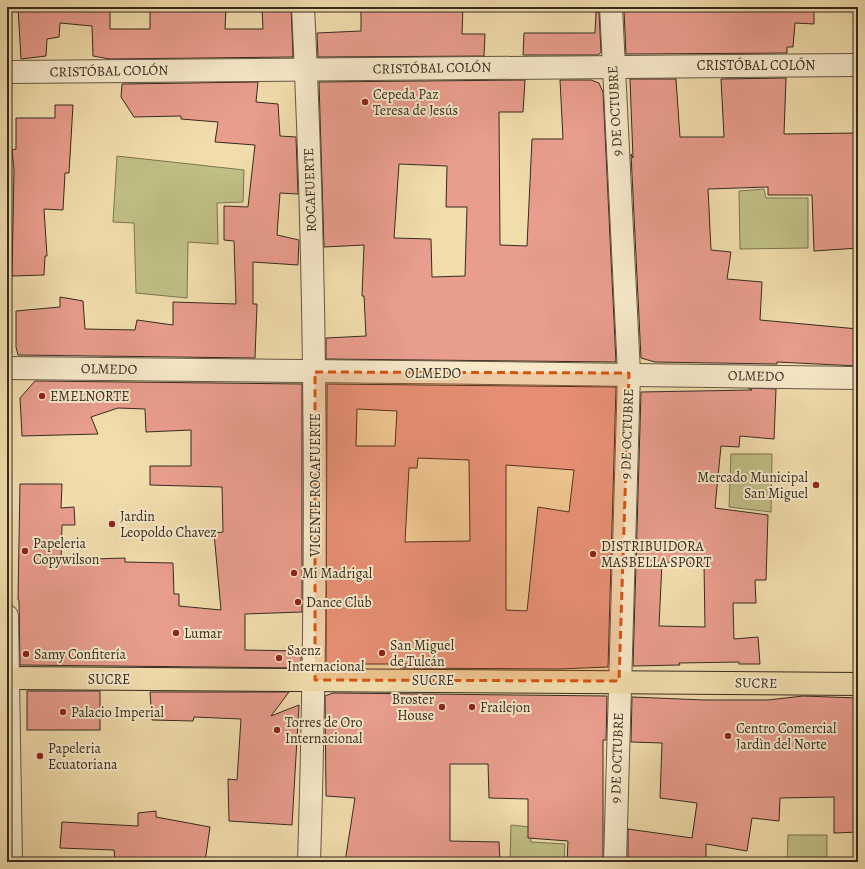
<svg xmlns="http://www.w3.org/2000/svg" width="865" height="869" font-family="Alegreya,serif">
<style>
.green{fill:#c0bf86;stroke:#7a7554}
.building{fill:#e99d8d;stroke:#352b21;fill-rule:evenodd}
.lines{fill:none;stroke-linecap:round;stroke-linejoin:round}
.minor-casing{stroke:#645744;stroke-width:24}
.major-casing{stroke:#352b21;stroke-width:24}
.minor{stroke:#f6e8c9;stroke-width:22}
.major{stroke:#f1dcac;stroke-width:22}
.marked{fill:#d6540e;fill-opacity:0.2;stroke:#d6540e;stroke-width:3;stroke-dasharray:8 5;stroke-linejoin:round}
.poi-dot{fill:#8f2418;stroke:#f6e8c9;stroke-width:1.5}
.labels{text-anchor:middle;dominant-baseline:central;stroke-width:4;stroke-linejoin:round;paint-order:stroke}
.street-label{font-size:14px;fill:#352b21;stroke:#f6e8c9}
.poi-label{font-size:14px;fill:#352b21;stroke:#f6e8c9;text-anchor:start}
</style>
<rect width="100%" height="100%" fill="#f1dcac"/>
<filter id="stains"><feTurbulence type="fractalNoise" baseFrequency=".005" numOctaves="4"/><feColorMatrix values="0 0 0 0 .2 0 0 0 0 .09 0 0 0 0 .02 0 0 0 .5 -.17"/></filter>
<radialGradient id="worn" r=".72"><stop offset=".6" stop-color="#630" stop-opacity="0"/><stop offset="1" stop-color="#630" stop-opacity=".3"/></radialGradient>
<g class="green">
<polygon points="117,156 244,170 243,202 217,203 218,244 188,242 187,298 136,293 134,223 113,222"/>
<polygon points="764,189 766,198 808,198 808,248 740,249 739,191"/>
<polygon points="731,454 772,454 771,512 729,507"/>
<polygon points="511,825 530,827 531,842 565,844 564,862 510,862"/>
<polygon points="788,835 827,835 827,862 787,862"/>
</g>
<g class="building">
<polygon points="18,7 72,7 110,10 110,29 150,29 150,7 226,7 225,29 263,29 262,7 291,7 293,57 110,59 93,56 92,26 60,23 59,37 47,39 46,56 21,59"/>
<polygon points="361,7 463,7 462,34 485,34 484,56 318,57 317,33 361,31"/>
<polygon points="629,7 755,7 755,11 762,10 762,7 814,7 814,24 795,23 793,47 787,47 787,53 629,54 626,54 624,11 629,11"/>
<polygon points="596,12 599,12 601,52 598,55 523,55 524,33 595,33"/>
<polygon points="786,78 784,134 858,133 858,248 814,251 812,195 768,195 768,187 708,189 711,250 731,252 727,279 762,282 760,320 858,329 858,366 777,362 777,364 655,362 641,358 631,154 633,158 630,79 676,79 680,137 724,137 721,79"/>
<path d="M 525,80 L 523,112 L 499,112 L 500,245 L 527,246 L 532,139 L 563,139 L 560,80 L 591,80 L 599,83 L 603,92 L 616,362 L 326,359 L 326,338 L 366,336 L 364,296 L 362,296 L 364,245 L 324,247 L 319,82 ZM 399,164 L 447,166 L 446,207 L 467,207 L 465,276 L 432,277 L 431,239 L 394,238 Z"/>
<polygon points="258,82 256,102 278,104 280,136 296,137 298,194 280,193 277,235 299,240 298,265 253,262 253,304 257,304 255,358 18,355 16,347 16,311 60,307 60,297 83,301 85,329 135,330 137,320 173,325 173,302 236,304 234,241 224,240 224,206 248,207 255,145 215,142 218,122 181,119 181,116 134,117 121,97 122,84"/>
<polygon points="55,105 73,105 69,173 65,173 63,210 44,209 47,256 45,256 44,275 12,276 14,170 12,150 16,149 16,118 55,118"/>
<polygon points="35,381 302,384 302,612 245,614 245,650 301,651 301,668 20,665 19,600 18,600 20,484 62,484 61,508 74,507 75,525 62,525 61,560 125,558 125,562 173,563 174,594 179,594 179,606 221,610 214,533 223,532 222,487 150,485 150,466 191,466 191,430 146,432 145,409 118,408 91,417 98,434 22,436 20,398"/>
<path d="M 327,384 L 616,387 L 608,667 L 559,669 L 400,668 L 410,664 L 326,664 ZM 357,409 L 397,411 L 395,446 L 356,446 ZM 418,458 L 469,460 L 470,541 L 405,542 L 409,468 L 417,468 ZM 506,465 L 574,470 L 569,512 L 538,507 L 527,611 L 506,610 Z"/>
<path d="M 748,388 L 776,389 L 774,439 L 740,436 L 739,447 L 721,446 L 715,508 L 768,515 L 766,580 L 755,580 L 756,603 L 733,603 L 734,639 L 758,637 L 760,664 L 739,664 L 739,662 L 679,663 L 680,665 L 633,666 L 641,392 L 752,390 ZM 662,562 L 704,564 L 705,627 L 659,626 Z"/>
<rect x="27" y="691" width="73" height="39"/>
<polygon points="150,692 289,692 271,716 299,705 292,825 229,821 228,779 237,780 241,719 194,717 193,721 152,720"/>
<polygon points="333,693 607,696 606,740 603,740 603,862 567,862 568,841 528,838 528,799 489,798 488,764 450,764 450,841 499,842 500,862 345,862 355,798 326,796 325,696"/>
<polygon points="803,696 858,698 856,804 858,804 858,832 834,833 834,797 780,798 779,821 752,818 747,851 706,844 706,862 628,862 628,829 692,838 697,803 660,798 662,743 631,742 632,697 704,700 768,700"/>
<polygon points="156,811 156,817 210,827 205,862 115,862 114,850 60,848 62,822 138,826 138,813"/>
</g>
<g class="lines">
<defs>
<g id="minor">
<path d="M 303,7 C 317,292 318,577 309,862"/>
<polyline points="611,7 629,373 615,862"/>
<polyline points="7,72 858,65"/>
<path d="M 7,368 C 291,372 574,372 858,378"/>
<polyline points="7,616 11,862"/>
</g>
<polyline id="major" points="7,678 858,684"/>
</defs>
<use href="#minor" class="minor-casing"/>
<use href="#major" class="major-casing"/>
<use href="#minor" class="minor"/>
<use href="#major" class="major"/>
</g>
<path class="marked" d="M 315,372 L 629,373 L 619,681 L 315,680 Z"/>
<g class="poi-dot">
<circle cx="365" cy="102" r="4"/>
<circle cx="42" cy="396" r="4"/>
<circle cx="816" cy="485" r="4"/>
<circle cx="112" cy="524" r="4"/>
<circle cx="25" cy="551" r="4"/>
<circle cx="593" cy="554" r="4"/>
<circle cx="294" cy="573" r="4"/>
<circle cx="298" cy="602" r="4"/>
<circle cx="176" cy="633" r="4"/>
<circle cx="382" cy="653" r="4"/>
<circle cx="26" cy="654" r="4"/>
<circle cx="279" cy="658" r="4"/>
<circle cx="442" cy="707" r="4"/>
<circle cx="472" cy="707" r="4"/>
<circle cx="63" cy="712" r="4"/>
<circle cx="277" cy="730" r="4"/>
<circle cx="728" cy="736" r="4"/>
<circle cx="40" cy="756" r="4"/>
</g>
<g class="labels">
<g class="street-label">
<text x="756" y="65">CRISTÓBAL COLÓN</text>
<text transform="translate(432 68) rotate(-1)">CRISTÓBAL COLÓN</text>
<text transform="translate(109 71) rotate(-1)">CRISTÓBAL COLÓN</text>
<text transform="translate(615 111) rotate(-93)">9 DE OCTUBRE</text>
<text transform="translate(310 190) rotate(-92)">ROCAFUERTE</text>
<text transform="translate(109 369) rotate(1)">OLMEDO</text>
<text x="433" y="373">OLMEDO</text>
<text transform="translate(756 376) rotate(1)">OLMEDO</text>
<text transform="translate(627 434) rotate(-88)">9 DE OCTUBRE</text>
<text transform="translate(315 485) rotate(-90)">VICENTE ROCAFUERTE</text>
<text x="109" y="679">SUCRE</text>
<text x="433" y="680">SUCRE</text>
<text transform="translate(756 683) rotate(1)">SUCRE</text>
<text transform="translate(617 758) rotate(-88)">9 DE OCTUBRE</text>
</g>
<g class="poi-label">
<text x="373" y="94">Cepeda Paz<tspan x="373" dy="16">Teresa de Jesús</tspan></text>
<text x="50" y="396">EMELNORTE</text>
<text x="808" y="477" text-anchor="end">Mercado Municipal<tspan x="808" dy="16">San Miguel</tspan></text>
<text x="120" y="516">Jardin<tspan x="120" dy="16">Leopoldo Chavez</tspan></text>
<text x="33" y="543">Papeleria<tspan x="33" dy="16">Copywilson</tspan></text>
<text x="601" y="546">DISTRIBUIDORA<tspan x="601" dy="16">MASBELLA SPORT</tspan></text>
<text x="302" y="573">Mi Madrigal</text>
<text x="306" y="602">Dance Club</text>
<text x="184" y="633">Lumar</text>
<text x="390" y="645">San Miguel<tspan x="390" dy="16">de Tulcán</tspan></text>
<text x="287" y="650">Saenz<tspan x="287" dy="16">Internacional</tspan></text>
<text x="34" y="654">Samy Confitería</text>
<text x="434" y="699" text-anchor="end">Broster<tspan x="434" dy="16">House</tspan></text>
<text x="480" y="707">Frailejon</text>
<text x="71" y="712">Palacio Imperial</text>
<text x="285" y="722">Torres de Oro<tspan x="285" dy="16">Internacional</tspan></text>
<text x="736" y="728">Centro Comercial<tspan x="736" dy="16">Jardìn del Norte</tspan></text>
<text x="48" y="748">Papeleria<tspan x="48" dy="16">Ecuatoriana</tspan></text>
</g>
</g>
<rect width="865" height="869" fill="none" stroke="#f1dcac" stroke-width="24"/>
<rect x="8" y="8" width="849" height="853" fill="none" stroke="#352b21" stroke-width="2"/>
<rect x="12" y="12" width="841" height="845" fill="none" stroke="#352b21"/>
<rect width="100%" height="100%" filter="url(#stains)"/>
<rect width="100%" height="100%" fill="url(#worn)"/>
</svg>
